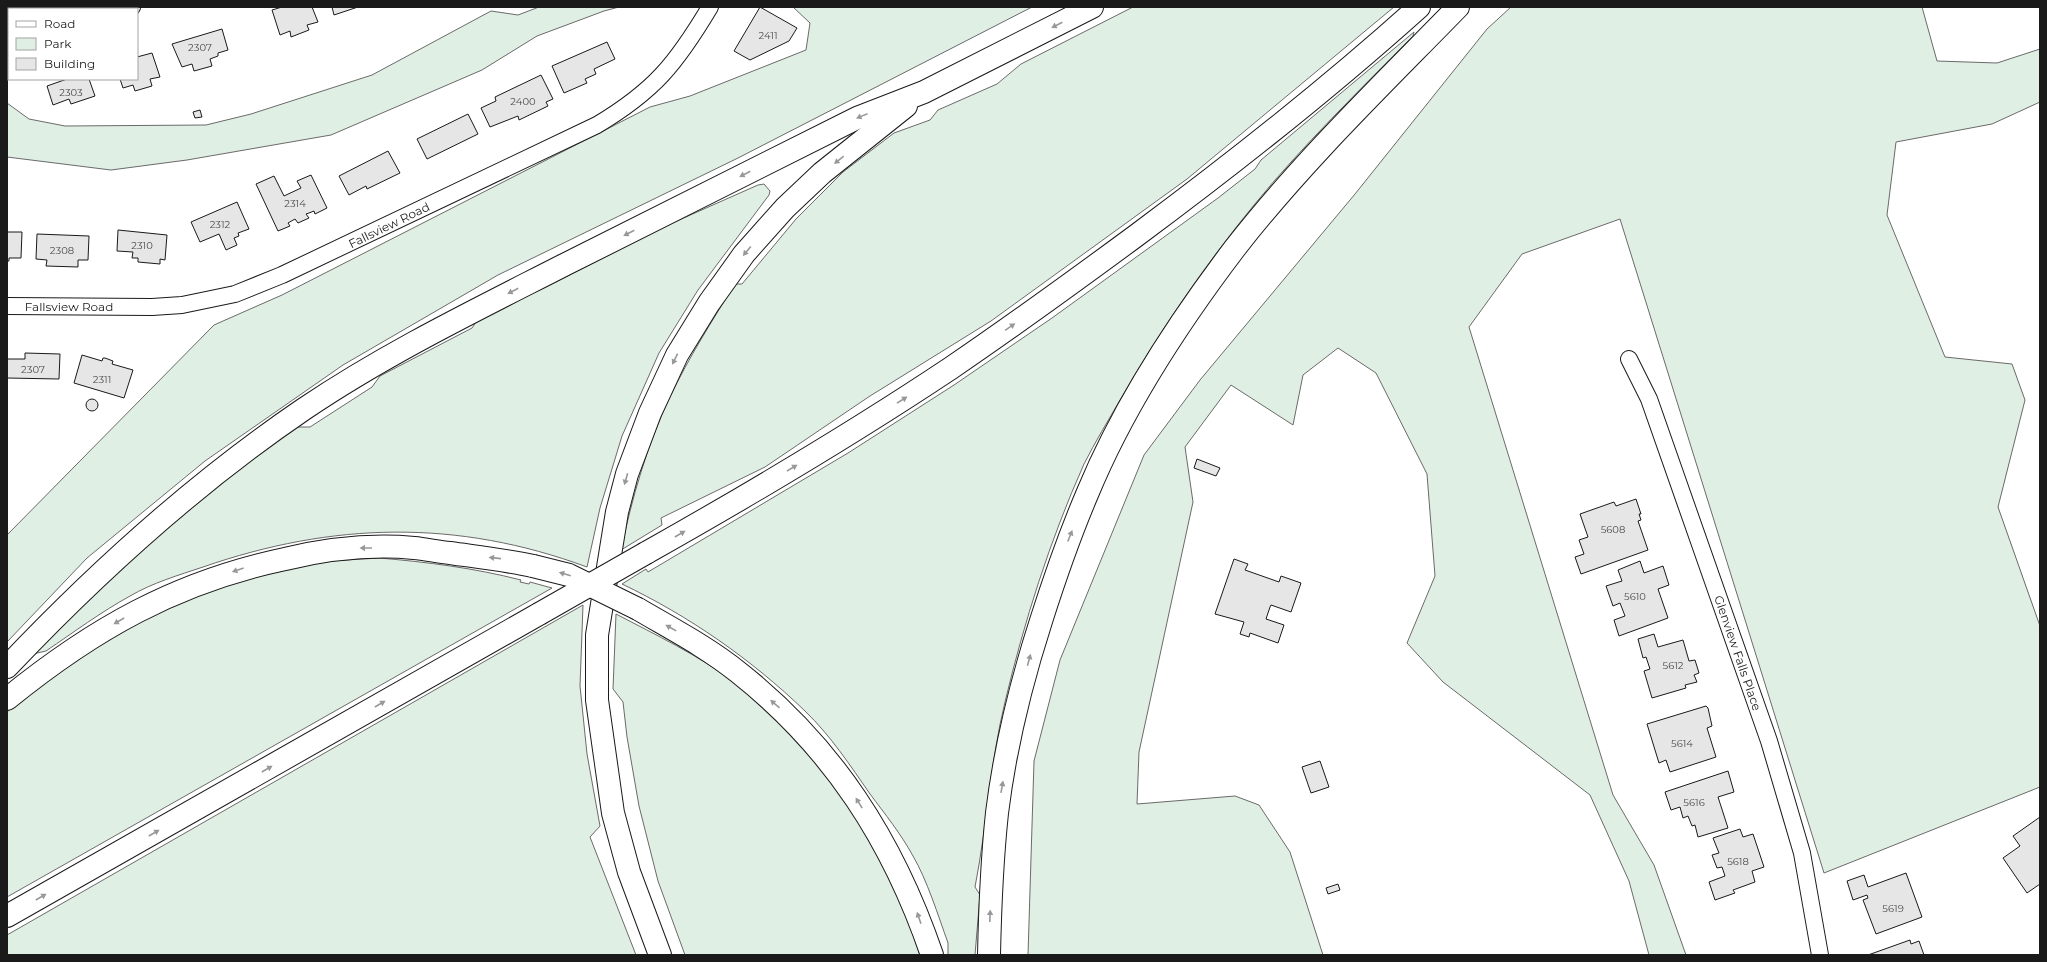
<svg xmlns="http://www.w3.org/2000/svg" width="2047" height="962" font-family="Montserrat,sans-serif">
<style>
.green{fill:#e0efe3;stroke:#6a6a6a}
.building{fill:#e6e6e6;stroke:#1a1a1a}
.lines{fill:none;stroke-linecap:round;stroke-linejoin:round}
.minor-casing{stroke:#1a1a1a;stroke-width:18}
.motorway-casing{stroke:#1a1a1a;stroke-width:24}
.minor{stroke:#fff;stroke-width:16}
.motorway{stroke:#fff;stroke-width:22}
.motorway-bridge-casing{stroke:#1a1a1a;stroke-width:24;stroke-linecap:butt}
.motorway-bridge{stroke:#fff;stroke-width:22}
.oneway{fill:#989898}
.labels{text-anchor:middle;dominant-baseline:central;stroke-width:3;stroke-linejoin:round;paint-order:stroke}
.number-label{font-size:10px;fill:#4d4d4d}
.street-label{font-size:12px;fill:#1a1a1a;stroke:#fff}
</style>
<rect width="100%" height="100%" fill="#fff"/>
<g class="green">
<polygon points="539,7 619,7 604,11 537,36 482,70 331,135 187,160 111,170 7,157 7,103 29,119 65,126 206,125 251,114 372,75 491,11 518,15"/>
<polygon points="793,7 1032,7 738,158 498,275 343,365 205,461 87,558 7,642 7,535 214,325 282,295 650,107 690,96 806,50 810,23"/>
<path d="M 1133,7 L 1394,7 L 1187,179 L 991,321 L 870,396 L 765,467 L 661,518 L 662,525 L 621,550 C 632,498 647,445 670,397 C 689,357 712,321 735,284 L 742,284 L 796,219 L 843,172 L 894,133 L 930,120 L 938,110 L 997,84 L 1021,64 Z"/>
<polygon points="1511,7 1922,7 1937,61 1997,63 2040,49 2040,102 1992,124 1896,142 1887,215 1945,357 2012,364 2025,400 1998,507 2040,626 2040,787 1824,873 1620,219 1522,254 1469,327 1613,795 1654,865 1686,955 1649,955 1629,881 1590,795 1443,682 1407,643 1435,576 1427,474 1376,373 1338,348 1303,375 1293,425 1231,385 1185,447 1193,502 1139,752 1137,804 1235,796 1259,805 1290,852 1323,955 1028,955 1034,761 1060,660 1144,455 1200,380 1355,194 1487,29"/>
<path d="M 1414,32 L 1413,36 C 1359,91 1303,145 1254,205 C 1204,266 1160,331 1120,400 C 1108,421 1095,442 1084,464 C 1050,540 1024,622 1005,702 C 990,763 987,826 975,887 L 980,895 L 975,955 L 948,955 L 948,943 C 938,915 927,880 913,856 C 901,834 885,814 870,794 C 850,765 830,735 805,711 C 751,659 689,616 622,584 L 646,569 L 648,572 L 848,453 L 954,385 L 1052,318 L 1218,198 L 1255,169 L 1261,160 Z"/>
<path d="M 764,184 L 770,191 L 769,195 L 698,290 L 659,353 L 622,436 L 600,508 L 587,567 C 457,519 333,522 203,567 C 179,575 152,583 130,596 C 101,612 74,632 46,651 L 33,654 L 116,573 L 185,512 L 245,465 L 297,427 L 310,427 L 372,387 L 380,376 L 472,328 L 476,322 L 670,224 L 758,185 Z"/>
<path d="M 379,558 C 427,562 474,568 521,580 L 520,582 L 529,584 L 530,582 L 552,588 L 7,897 L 7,712 L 38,686 L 125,626 L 208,588 L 313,562 Z"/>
<polygon points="583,605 580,686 587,754 600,826 590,837 636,955 7,955 7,935"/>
<path d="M 616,614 C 656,635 698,655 734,682 C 822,749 888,849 920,955 L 685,955 L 658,881 L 639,806 L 627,737 L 623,702 L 613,689 Z"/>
</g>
<g class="building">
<polygon points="282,7 312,7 318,22 307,25 309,30 291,37 290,31 280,35 272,10"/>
<polygon points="332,7 358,7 334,15"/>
<polygon points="760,7 797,28 789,41 750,60 734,51"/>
<polygon points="222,29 228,50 218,53 218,56 210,59 212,66 194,71 192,64 182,67 172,44"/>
<polygon points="607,42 615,59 594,69 596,74 585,79 587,83 564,93 552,66"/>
<polygon points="152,53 160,77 150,79 152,86 135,91 133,85 123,88 120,79 137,79 137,57"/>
<polygon points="541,75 553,99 546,102 548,106 519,120 518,116 490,127 481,108 496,101 495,97"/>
<polygon points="67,79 89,79 95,96 71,104 69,99 53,105 47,86"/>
<polygon points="200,110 202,117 195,118 193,112"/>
<polygon points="468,114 478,134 427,159 417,139"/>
<polygon points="388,151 400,173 367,189 366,186 349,195 339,176"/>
<polygon points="311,175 327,208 315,214 314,211 309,213 306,214 309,218 298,223 295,219 288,223 290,226 278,231 256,184 274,176 284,196 301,188 297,181"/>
<polygon points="237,202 249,229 238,233 239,236 234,238 237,245 226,250 219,234 200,242 191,222"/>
<polygon points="118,230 167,235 165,260 160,259 160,264 138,262 138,258 132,258 133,252 117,251"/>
<polygon points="7,232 22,232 21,258 9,258 9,261 7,261"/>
<polygon points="37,234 89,236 88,260 78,260 78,267 46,266 47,260 36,259"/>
<polygon points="25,353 60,354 59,379 7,378 7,359 25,359"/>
<polygon points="82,355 102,361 103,358 105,358 113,361 112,364 133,370 124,398 74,383"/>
<circle cx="92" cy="405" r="6"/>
<polygon points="1197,459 1220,468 1216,476 1194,468"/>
<polygon points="1636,499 1641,514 1639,514 1641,520 1638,521 1648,550 1581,574 1575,557 1584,554 1579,540 1588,537 1580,514 1614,502 1616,506"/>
<polygon points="1234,559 1248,564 1245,570 1279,582 1281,576 1301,583 1291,612 1271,605 1270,607 1266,619 1284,625 1278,643 1250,633 1249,637 1240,634 1244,622 1215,614"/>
<polygon points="1640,561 1644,573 1663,566 1669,585 1658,589 1668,618 1619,636 1614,620 1625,616 1620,603 1613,606 1606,586 1622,581 1618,570"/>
<polygon points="1654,634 1658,647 1683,640 1689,661 1695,660 1699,673 1694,675 1697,682 1685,685 1686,688 1652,698 1644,671 1650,669 1646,657 1643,658 1638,639"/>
<polygon points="1706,706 1708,708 1712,726 1707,728 1716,757 1670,772 1666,760 1659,763 1647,724"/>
<polygon points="1320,761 1329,787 1311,793 1302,767"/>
<polygon points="1728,771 1734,792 1718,797 1728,828 1698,837 1695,825 1692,826 1688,816 1683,818 1680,807 1671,810 1665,792"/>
<polygon points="2040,817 2040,884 2027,893 2003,858 2020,846 2013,836"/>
<polygon points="1740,829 1743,837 1753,834 1764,867 1752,871 1755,882 1733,890 1735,893 1715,900 1709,882 1725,876 1722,867 1717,868 1712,855 1719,853 1713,838"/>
<polygon points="1906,873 1922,917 1876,934 1863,900 1868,898 1867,895 1853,900 1847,881 1864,875 1868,887"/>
<polygon points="1338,884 1340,890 1328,894 1326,888"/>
<polygon points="1910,940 1911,944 1919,941 1924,955 1868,955"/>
</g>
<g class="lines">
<defs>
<g id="minor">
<polyline points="126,9 132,7"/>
<polyline points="7,50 9,50"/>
<path d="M 7,306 L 152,307 L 182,305 L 235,294 L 282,275 L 597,125 C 654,91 676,64 710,7"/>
<polyline points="1629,359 1649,399 1769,741 1802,853 1820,955"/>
</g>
<g id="motorway">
<path d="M 646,553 C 749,495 852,434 951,368 C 1014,325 1076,280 1137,235 C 1234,163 1329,88 1419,7"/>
<path d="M 638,609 C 672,629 707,647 738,672 C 833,747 893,841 932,955"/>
<path d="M 7,667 C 98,571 195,483 304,409 C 387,353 476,310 564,265 C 662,216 760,167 857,118 L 924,92 L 1092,7"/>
<path d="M 7,699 C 93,629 176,582 285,559 C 327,549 371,544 414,548 C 426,549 438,552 450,553 C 478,557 505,560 533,566"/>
<polyline points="7,916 539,614"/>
<polyline points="660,955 629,872 613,813 597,700 597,635 617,512 627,474 650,413 677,355 709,303 744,254 785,208 822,173 906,106"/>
<path d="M 989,955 C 990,908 992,860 997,813 C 1005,748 1021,683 1041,621 C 1055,577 1070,534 1088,492 C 1124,405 1178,323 1235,248 C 1302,162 1382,85 1458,7"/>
</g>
</defs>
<use href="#minor" class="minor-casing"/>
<use href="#motorway" class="motorway-casing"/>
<use href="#minor" class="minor"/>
<use href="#motorway" class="motorway"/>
<defs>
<g id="motorway-bridge">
<polyline points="533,566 569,575 638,609"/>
<polyline points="539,614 646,553"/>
</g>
</defs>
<use href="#motorway-bridge" class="motorway-bridge-casing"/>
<use href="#motorway-bridge" class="motorway-bridge"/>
</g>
<defs><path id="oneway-solid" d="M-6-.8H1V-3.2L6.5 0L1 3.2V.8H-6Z"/></defs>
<g class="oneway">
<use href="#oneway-solid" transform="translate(1057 25) rotate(153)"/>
<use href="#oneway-solid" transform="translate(862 116) rotate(158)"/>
<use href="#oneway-solid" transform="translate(839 160) rotate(141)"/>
<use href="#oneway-solid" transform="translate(745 174) rotate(153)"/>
<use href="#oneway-solid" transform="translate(629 233) rotate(153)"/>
<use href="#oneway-solid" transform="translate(747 251) rotate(130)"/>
<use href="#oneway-solid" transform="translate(513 291) rotate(153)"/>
<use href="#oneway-solid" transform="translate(1010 327) rotate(-35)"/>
<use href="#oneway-solid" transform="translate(675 359) rotate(116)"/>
<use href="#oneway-solid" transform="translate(902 400) rotate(-32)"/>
<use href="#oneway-solid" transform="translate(792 468) rotate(-31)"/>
<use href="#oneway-solid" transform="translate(626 479) rotate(106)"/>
<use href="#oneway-solid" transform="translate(680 534) rotate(-30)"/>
<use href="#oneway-solid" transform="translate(1070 536) rotate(-68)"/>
<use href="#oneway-solid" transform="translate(366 548) rotate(-180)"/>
<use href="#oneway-solid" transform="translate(495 558) rotate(-174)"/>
<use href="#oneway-solid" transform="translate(238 570) rotate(161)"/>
<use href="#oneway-solid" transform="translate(565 574) rotate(-164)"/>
<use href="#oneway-solid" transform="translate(119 621) rotate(150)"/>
<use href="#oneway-solid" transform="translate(671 628) rotate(-151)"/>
<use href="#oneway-solid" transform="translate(1029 660) rotate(-75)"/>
<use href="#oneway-solid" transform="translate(380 704) rotate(-30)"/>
<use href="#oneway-solid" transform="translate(775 704) rotate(-139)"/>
<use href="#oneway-solid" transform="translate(267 769) rotate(-30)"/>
<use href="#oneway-solid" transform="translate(1002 787) rotate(-80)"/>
<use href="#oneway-solid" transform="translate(859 803) rotate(-122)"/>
<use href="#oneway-solid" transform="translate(154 833) rotate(-30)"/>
<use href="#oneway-solid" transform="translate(41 897) rotate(-30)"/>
<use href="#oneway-solid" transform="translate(990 916) rotate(-88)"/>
<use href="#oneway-solid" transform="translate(919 918) rotate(-109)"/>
</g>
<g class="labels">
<g class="number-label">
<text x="768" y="35">2411</text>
<text x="200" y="47">2307</text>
<text x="71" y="92">2303</text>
<text x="523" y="101">2400</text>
<text x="295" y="203">2314</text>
<text x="220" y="224">2312</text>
<text x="142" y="245">2310</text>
<text x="62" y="250">2308</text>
<text x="33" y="369">2307</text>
<text x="102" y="379">2311</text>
<text x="1613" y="529">5608</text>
<text x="1635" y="596">5610</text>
<text x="1673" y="665">5612</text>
<text x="1682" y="743">5614</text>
<text x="1694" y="802">5616</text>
<text x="1738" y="861">5618</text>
<text x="1893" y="908">5619</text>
</g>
<g class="street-label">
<text transform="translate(389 225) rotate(-26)">Fallsview Road</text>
<text x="69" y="306">Fallsview Road</text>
<text transform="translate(1738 653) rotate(71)">Glenview Falls Place</text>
</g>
</g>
<rect width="2047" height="962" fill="none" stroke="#1a1a1a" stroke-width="16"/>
<rect x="8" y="8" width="130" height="72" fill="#ffffff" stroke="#a3a3a3"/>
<rect x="16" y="21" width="20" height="6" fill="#ffffff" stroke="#a3a3a3"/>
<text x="44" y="28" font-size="12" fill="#1a1a1a">Road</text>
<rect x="16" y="38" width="20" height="12" fill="#e0efe3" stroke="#a3a3a3"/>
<text x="44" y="48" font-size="12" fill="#1a1a1a">Park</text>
<rect x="16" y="58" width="20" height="12" fill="#e6e6e6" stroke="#a3a3a3"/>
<text x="44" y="68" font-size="12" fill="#1a1a1a">Building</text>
</svg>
